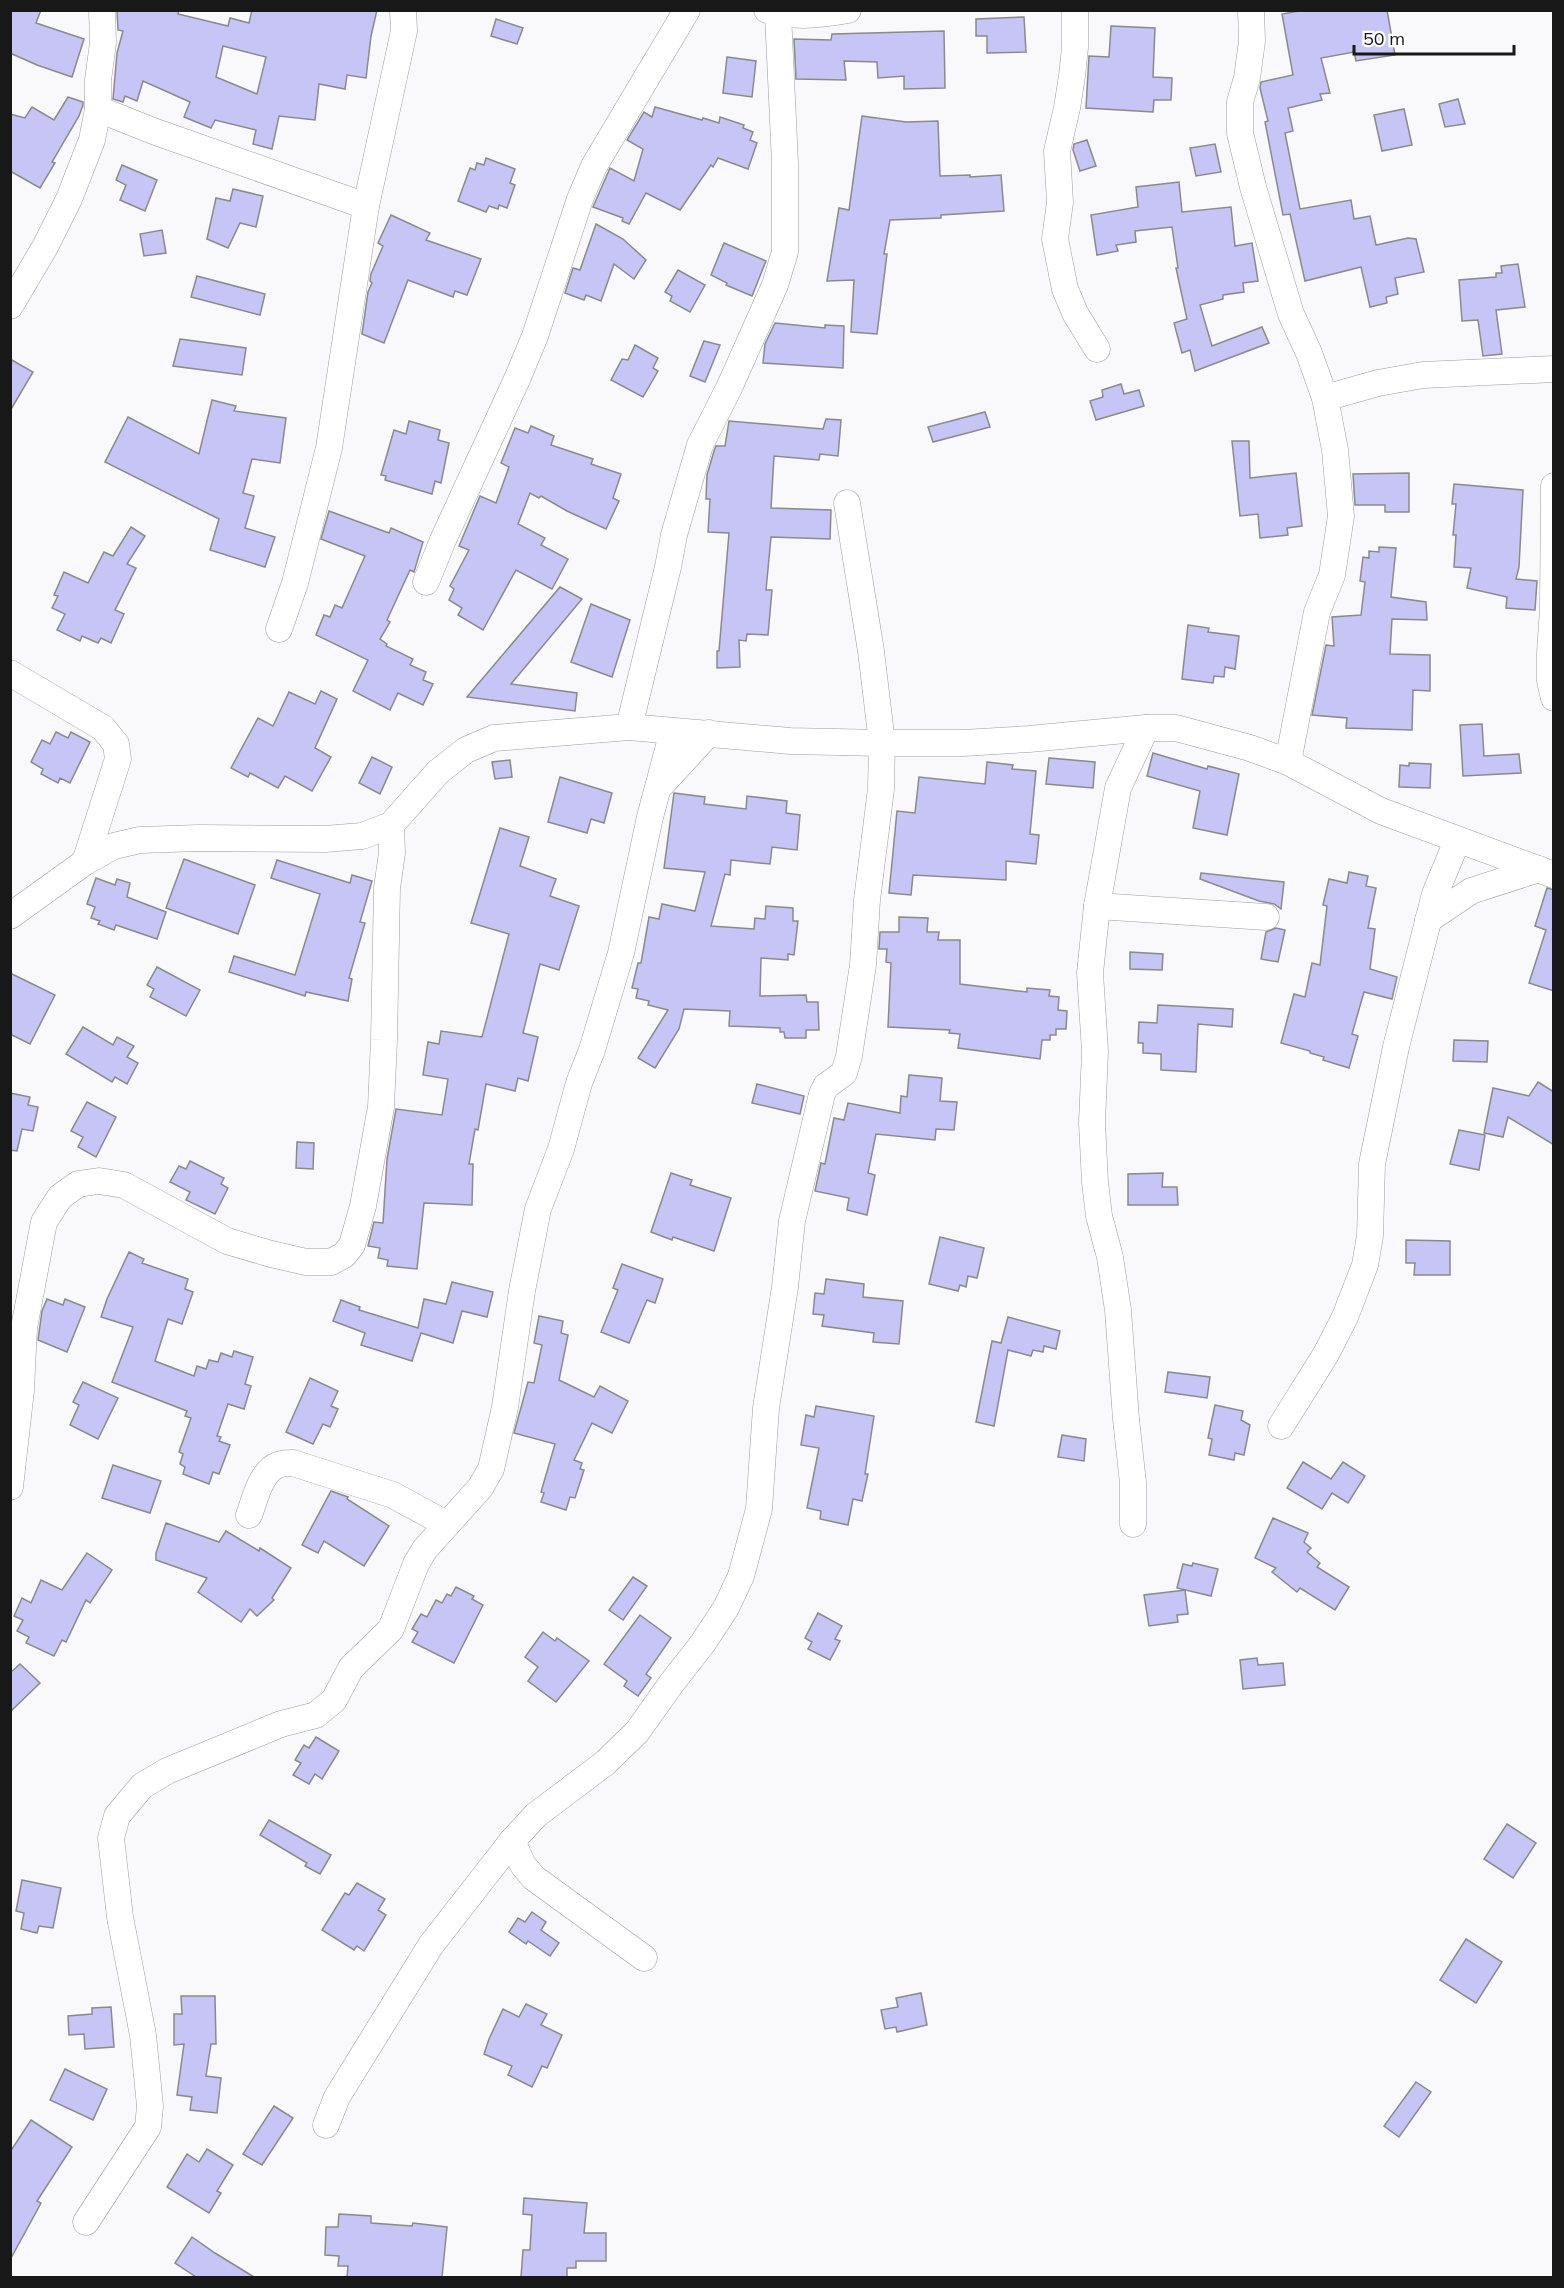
<svg xmlns="http://www.w3.org/2000/svg" width="1564" height="2288" font-family="Mulish,sans-serif">
<style>
.building{fill:#c7c5f6;stroke:#8a8a8c;stroke-width:1.5;fill-rule:evenodd}
.lines{fill:none;stroke-linecap:round;stroke-linejoin:round}
.minor-casing{stroke:#9c9c9f;stroke-width:27}
.minor{stroke:#fff;stroke-width:26}
</style>
<rect width="100%" height="100%" fill="#f9f9fb"/>
<g class="building">
<polygon points="10,10 41,10 36,23 84,39 72,77 37,65 10,53"/>
<path d="M 117,10 L 179,10 L 178,14 L 228,26 L 230,18 L 249,23 L 252,10 L 377,10 L 371,36 L 366,78 L 347,75 L 345,89 L 319,84 L 315,120 L 279,116 L 272,149 L 253,144 L 256,130 L 215,120 L 211,128 L 184,117 L 190,102 L 143,81 L 137,101 L 125,96 L 123,102 L 113,99 L 117,53 L 123,31 L 118,30 ZM 223,46 L 266,57 L 257,94 L 216,77 Z"/>
<polygon points="1305,10 1387,10 1395,55 1356,61 1354,52 1321,58 1330,93 1320,94 1322,100 1288,108 1293,131 1285,133 1300,209 1351,200 1354,219 1370,216 1376,245 1408,238 1416,239 1424,272 1395,278 1398,294 1386,297 1387,303 1370,307 1361,267 1305,281 1290,214 1283,215 1265,122 1268,121 1260,88 1261,82 1293,75 1282,14"/>
<polygon points="1024,17 1026,52 987,53 987,36 976,36 976,19"/>
<polygon points="496,19 523,28 517,44 491,36"/>
<polygon points="1111,26 1155,28 1153,77 1172,78 1171,100 1154,100 1153,112 1086,108 1089,56 1109,57"/>
<polygon points="944,31 945,88 904,89 904,76 878,78 877,62 844,61 846,80 796,79 794,39 831,40 832,34"/>
<polygon points="727,57 756,61 752,97 723,93"/>
<polygon points="68,97 83,102 83,105 79,116 52,162 55,163 40,188 10,171 10,114 25,118 32,107 54,120"/>
<polygon points="1458,99 1465,124 1445,127 1439,104"/>
<polygon points="655,107 702,120 703,118 719,123 720,117 744,125 743,128 753,132 750,140 757,143 748,169 718,158 713,167 711,165 680,210 646,193 629,224 622,221 623,218 593,207 610,168 634,181 643,149 627,140 644,112 652,117"/>
<polygon points="1404,109 1412,145 1382,151 1374,115"/>
<polygon points="862,116 906,122 938,121 940,176 970,175 970,177 1001,175 1004,211 941,215 941,218 890,220 884,254 887,254 877,334 851,332 854,280 827,281 839,208 849,210"/>
<polygon points="1087,140 1096,166 1080,171 1073,150 1074,144"/>
<polygon points="1215,144 1221,172 1196,176 1190,148"/>
<polygon points="486,158 515,169 510,183 515,185 507,208 499,205 498,209 489,206 486,212 458,201 470,168 475,170 477,163 484,165"/>
<polygon points="122,165 157,180 145,211 120,200 126,185 116,180"/>
<polygon points="1179,182 1182,212 1231,207 1235,246 1252,243 1258,281 1243,283 1244,292 1223,295 1223,299 1200,305 1212,346 1262,327 1269,343 1195,371 1190,350 1182,353 1174,323 1187,319 1176,268 1178,268 1172,227 1135,231 1136,242 1116,245 1118,251 1097,255 1091,215 1138,207 1136,187"/>
<polygon points="233,189 263,196 256,227 240,223 228,248 207,239 216,198 230,201"/>
<polygon points="391,215 430,233 426,240 481,259 467,295 455,291 453,297 408,280 384,343 362,334 368,292 372,283 370,281 371,274 383,246 378,243"/>
<polygon points="596,224 623,239 646,260 634,279 614,264 601,301 586,295 584,300 565,293 573,268 580,270"/>
<polygon points="162,230 166,253 144,256 140,234"/>
<polygon points="724,243 766,261 752,296 726,285 727,283 711,275"/>
<polygon points="1518,264 1525,307 1496,310 1502,354 1483,356 1478,320 1462,321 1459,280 1496,277 1496,273 1502,273 1501,266"/>
<polygon points="678,270 705,285 690,312 670,301 672,296 665,292"/>
<polygon points="197,276 265,294 260,315 191,297"/>
<polygon points="775,323 825,328 825,325 844,326 843,368 763,363 765,344"/>
<polygon points="180,339 246,348 242,375 173,366"/>
<polygon points="704,341 720,345 705,382 690,376"/>
<polygon points="635,345 658,358 653,368 658,371 643,397 611,380 622,359 628,360"/>
<polygon points="10,359 33,372 10,411"/>
<polygon points="1121,384 1124,394 1139,390 1144,406 1096,420 1090,401 1103,397 1102,390"/>
<polygon points="212,400 236,406 234,411 286,418 280,463 252,459 243,493 254,496 245,528 275,537 265,567 210,550 219,519 105,462 128,417 199,454"/>
<polygon points="985,412 990,427 933,442 928,427"/>
<polygon points="826,419 841,420 838,456 820,454 819,460 774,456 771,508 831,510 830,539 771,537 766,590 772,590 768,635 747,634 746,641 739,640 740,667 717,668 717,651 719,651 729,533 708,532 710,499 706,499 707,475 714,451 716,446 725,446 729,421 823,429"/>
<polygon points="409,421 440,430 438,440 449,443 441,483 435,481 432,494 385,480 386,476 381,475 394,430 406,434"/>
<polygon points="531,426 554,436 551,445 593,459 591,464 621,474 613,498 619,501 606,529 567,511 541,496 539,498 530,493 518,524 545,538 541,545 568,559 552,589 516,570 483,630 458,615 462,608 449,600 454,589 450,586 469,550 459,546 480,496 496,503 509,467 501,463 515,428 528,433"/>
<polygon points="1232,441 1249,441 1250,478 1296,473 1302,526 1287,528 1288,535 1260,538 1258,514 1240,516"/>
<polygon points="1409,473 1409,512 1385,512 1385,505 1355,505 1353,474"/>
<polygon points="1454,484 1523,490 1519,567 1516,579 1537,581 1535,610 1506,608 1507,597 1467,588 1471,568 1454,567 1456,535 1453,535 1456,504 1452,504"/>
<polygon points="329,511 389,533 391,528 423,542 414,572 410,570 387,620 390,622 380,639 387,644 386,646 413,659 410,665 426,672 423,680 433,684 423,705 398,693 390,710 353,691 368,660 316,635 324,615 330,617 335,605 342,608 365,556 321,539"/>
<polygon points="131,527 145,536 127,564 136,568 115,610 124,614 111,643 101,638 98,643 82,636 80,641 57,630 65,614 52,608 58,596 54,595 64,572 88,583 104,552 113,556"/>
<polygon points="1379,547 1396,548 1391,597 1426,602 1427,620 1392,619 1390,654 1430,655 1430,691 1413,690 1412,730 1346,728 1347,718 1312,715 1326,645 1334,646 1332,617 1361,615 1365,582 1360,581 1363,557 1369,558 1369,551 1379,552"/>
<polygon points="560,587 582,599 511,684 577,693 575,711 467,697"/>
<polygon points="591,604 630,620 612,677 571,662"/>
<polygon points="1188,625 1209,628 1208,632 1239,636 1235,669 1225,667 1224,677 1214,676 1213,683 1182,679"/>
<polygon points="321,691 337,699 315,748 331,757 312,791 285,776 278,788 250,773 248,777 231,768 258,718 273,726 289,692 315,704"/>
<polygon points="1482,724 1484,756 1519,754 1521,773 1463,776 1460,725"/>
<polygon points="56,732 68,738 71,732 90,742 70,783 60,778 58,783 41,774 43,769 31,762 42,740 50,744"/>
<polygon points="1153,753 1207,769 1208,766 1239,774 1227,835 1193,828 1200,791 1147,776"/>
<polygon points="372,757 392,767 380,794 359,783"/>
<polygon points="1049,758 1095,762 1093,788 1046,784"/>
<polygon points="510,760 512,777 495,779 492,762"/>
<polygon points="987,762 1013,765 1012,769 1036,771 1030,834 1039,835 1036,864 1006,861 1006,880 913,875 911,895 889,893 897,811 915,813 919,777 985,784"/>
<polygon points="1409,763 1431,764 1430,788 1399,787 1400,765 1409,766"/>
<polygon points="560,777 612,793 604,823 591,819 587,833 548,822"/>
<polygon points="674,793 705,797 704,804 746,809 747,796 787,801 786,813 800,815 797,850 772,847 770,864 731,860 730,875 725,874 711,926 754,929 755,918 765,919 766,906 793,908 793,921 798,921 794,955 788,954 788,960 761,958 760,996 806,995 807,1002 818,1002 819,1030 806,1030 806,1038 785,1038 784,1032 780,1032 780,1028 729,1026 730,1011 684,1009 679,1029 655,1068 638,1058 668,1010 648,1005 649,1001 636,998 638,989 632,988 638,963 641,963 649,917 659,919 662,904 695,911 705,872 664,868"/>
<polygon points="500,828 529,837 520,866 556,879 550,896 579,906 559,970 540,964 523,1033 538,1037 528,1081 518,1078 515,1091 486,1084 478,1130 475,1129 469,1164 473,1164 472,1205 424,1203 417,1269 387,1266 388,1260 378,1258 380,1248 368,1246 374,1222 383,1223 387,1159 396,1109 442,1115 448,1079 423,1075 428,1042 439,1044 441,1031 482,1037 509,934 471,923"/>
<polygon points="184,859 255,885 238,934 166,908"/>
<polygon points="277,860 350,883 352,875 372,881 360,922 365,923 349,978 352,979 348,1001 306,992 305,996 229,972 234,956 295,975 320,894 271,878"/>
<polygon points="1349,872 1368,876 1366,886 1376,888 1368,928 1375,929 1370,969 1397,977 1392,999 1364,992 1352,1034 1358,1036 1349,1068 1323,1060 1324,1057 1310,1053 1310,1051 1281,1043 1294,994 1305,997 1312,963 1320,965 1327,906 1323,905 1329,879 1347,883"/>
<polygon points="1201,873 1284,882 1281,909 1274,904 1259,901 1200,879"/>
<polygon points="96,878 115,885 117,879 130,883 127,897 166,912 157,939 116,925 114,930 98,924 100,921 91,918 95,907 87,904"/>
<polygon points="1547,888 1554,890 1554,991 1529,983 1546,930 1535,926"/>
<polygon points="899,917 928,918 927,932 939,932 938,940 960,940 960,984 1027,992 1027,988 1050,990 1049,996 1059,997 1058,1010 1067,1011 1066,1029 1056,1029 1056,1035 1050,1035 1050,1040 1042,1040 1040,1059 958,1048 960,1034 949,1033 950,1030 888,1027 891,963 886,962 887,949 879,949 880,932 899,932"/>
<polygon points="1276,928 1285,930 1278,962 1261,959 1266,932"/>
<polygon points="1130,952 1163,954 1162,970 1130,969"/>
<polygon points="157,967 200,990 186,1016 150,997 154,989 147,985"/>
<polygon points="10,973 55,995 30,1044 10,1034"/>
<polygon points="1158,1005 1233,1009 1232,1027 1198,1024 1196,1072 1161,1070 1161,1054 1143,1053 1143,1043 1138,1043 1139,1022 1157,1023"/>
<polygon points="83,1027 113,1045 117,1037 134,1046 127,1057 138,1063 127,1084 115,1077 112,1082 66,1054"/>
<polygon points="1454,1040 1488,1041 1487,1062 1453,1061"/>
<polygon points="909,1075 942,1078 940,1101 957,1102 954,1130 936,1129 935,1140 876,1134 868,1173 875,1175 867,1215 847,1210 849,1198 815,1191 821,1163 825,1164 834,1118 844,1120 848,1103 900,1113 901,1096 907,1097"/>
<polygon points="1538,1082 1554,1092 1554,1145 1508,1117 1503,1137 1484,1133 1493,1088 1529,1096"/>
<polygon points="757,1084 804,1096 800,1114 752,1103"/>
<polygon points="10,1093 30,1097 28,1105 38,1107 33,1131 22,1129 17,1151 10,1150"/>
<polygon points="87,1102 116,1117 96,1157 78,1147 83,1137 71,1131"/>
<polygon points="1459,1130 1485,1135 1479,1170 1450,1164"/>
<polygon points="297,1142 314,1143 313,1169 296,1168"/>
<polygon points="190,1161 224,1178 221,1184 228,1188 215,1214 186,1200 190,1192 170,1182 179,1166 186,1169"/>
<polygon points="671,1173 692,1180 690,1185 731,1198 714,1251 673,1237 672,1240 651,1232"/>
<polygon points="1163,1173 1162,1187 1177,1187 1178,1205 1128,1205 1128,1174"/>
<polygon points="940,1237 984,1248 977,1278 968,1276 966,1287 960,1285 958,1291 929,1284"/>
<polygon points="1406,1240 1450,1241 1450,1275 1414,1275 1415,1263 1406,1263"/>
<polygon points="129,1252 144,1259 142,1263 188,1279 185,1289 193,1292 182,1324 168,1319 155,1361 194,1376 197,1366 206,1369 209,1360 218,1362 221,1353 232,1357 234,1351 253,1357 245,1384 251,1386 244,1409 228,1404 217,1436 221,1437 219,1441 230,1445 219,1474 213,1472 209,1484 183,1474 185,1467 180,1464 183,1454 179,1452 191,1418 185,1416 187,1411 112,1382 133,1327 101,1317 107,1299"/>
<polygon points="622,1264 663,1279 655,1303 647,1300 629,1343 601,1332 618,1290 613,1288"/>
<polygon points="826,1279 864,1284 863,1297 903,1301 899,1344 873,1342 874,1333 822,1326 824,1315 813,1314 815,1293 824,1294"/>
<polygon points="452,1282 493,1292 487,1317 462,1311 453,1343 421,1333 412,1361 361,1345 365,1333 333,1321 341,1300 360,1307 359,1310 418,1328 424,1299 446,1304"/>
<polygon points="47,1299 63,1305 65,1299 85,1307 67,1352 38,1340 42,1311"/>
<polygon points="539,1316 563,1321 561,1333 568,1335 559,1380 594,1397 600,1386 628,1401 612,1433 592,1423 574,1460 582,1463 580,1469 584,1470 575,1498 570,1497 566,1510 541,1502 544,1493 541,1492 555,1444 514,1433 528,1382 534,1383 542,1345 534,1343"/>
<polygon points="1008,1317 1060,1331 1056,1349 1044,1346 1043,1352 1033,1350 1031,1356 1008,1350 994,1426 976,1422 992,1341 1001,1343"/>
<polygon points="1168,1372 1210,1377 1207,1398 1165,1392"/>
<polygon points="310,1378 338,1391 331,1406 338,1409 330,1427 323,1424 313,1444 286,1432"/>
<polygon points="83,1382 118,1398 98,1439 70,1425 79,1405 73,1402"/>
<polygon points="1215,1405 1243,1411 1241,1420 1250,1425 1244,1455 1235,1453 1234,1460 1209,1455 1212,1439 1208,1438"/>
<polygon points="816,1406 874,1416 865,1474 868,1474 862,1501 853,1499 848,1525 820,1519 821,1511 807,1508 819,1448 801,1445 806,1415 814,1417"/>
<polygon points="1062,1435 1086,1439 1084,1461 1058,1457"/>
<polygon points="1303,1462 1331,1479 1343,1462 1365,1476 1348,1503 1332,1493 1322,1509 1287,1488"/>
<polygon points="113,1465 161,1481 150,1513 102,1498"/>
<polygon points="331,1491 348,1497 347,1499 389,1526 364,1566 324,1541 318,1553 302,1545"/>
<polygon points="1273,1518 1308,1533 1304,1542 1311,1548 1307,1552 1320,1563 1317,1567 1349,1587 1335,1610 1300,1588 1297,1592 1272,1572 1276,1568 1255,1558"/>
<polygon points="166,1523 219,1542 226,1531 259,1551 260,1548 291,1568 272,1598 274,1600 257,1616 250,1609 241,1622 198,1592 207,1578 156,1560 156,1553"/>
<polygon points="87,1553 112,1570 90,1603 86,1600 66,1642 62,1640 54,1656 26,1643 29,1637 17,1631 23,1620 14,1616 22,1598 31,1603 41,1580 62,1590"/>
<polygon points="1193,1563 1218,1569 1211,1596 1177,1588 1183,1564 1192,1566"/>
<polygon points="633,1577 647,1586 623,1620 609,1610"/>
<polygon points="456,1587 474,1596 472,1599 483,1605 454,1663 412,1642 418,1632 412,1629 421,1614 427,1617 436,1600 442,1603 447,1594 451,1596"/>
<polygon points="1185,1590 1188,1614 1177,1615 1178,1622 1149,1626 1144,1595"/>
<polygon points="818,1613 842,1626 835,1639 840,1641 830,1660 808,1649 812,1642 805,1638"/>
<polygon points="640,1615 671,1638 646,1674 651,1678 638,1696 624,1686 627,1681 604,1664"/>
<polygon points="543,1632 555,1641 557,1638 589,1661 556,1702 528,1681 538,1667 525,1657"/>
<polygon points="1257,1658 1258,1665 1283,1663 1285,1685 1243,1689 1240,1660"/>
<polygon points="20,1664 40,1683 10,1712 10,1673"/>
<polygon points="316,1737 339,1751 322,1779 315,1774 309,1784 293,1775 301,1763 295,1760 304,1745 309,1748"/>
<polygon points="269,1820 331,1855 320,1874 305,1866 307,1863 260,1835"/>
<polygon points="1507,1824 1536,1843 1513,1878 1484,1859"/>
<polygon points="22,1880 61,1888 53,1928 39,1926 37,1933 21,1929 24,1913 16,1911"/>
<polygon points="357,1883 385,1899 378,1910 386,1915 364,1951 357,1946 354,1950 322,1930 345,1893 349,1895"/>
<polygon points="532,1912 546,1922 541,1930 559,1943 550,1956 528,1941 526,1944 509,1932 518,1918 525,1922"/>
<polygon points="1466,1939 1502,1962 1476,2003 1440,1980"/>
<polygon points="921,1993 927,2025 897,2032 896,2027 885,2029 881,2010 898,2007 896,1998"/>
<polygon points="181,1996 215,1996 216,2044 211,2044 206,2076 221,2078 217,2113 190,2110 192,2097 177,2095 184,2044 174,2045 174,2014 182,2014"/>
<polygon points="526,2004 547,2014 541,2025 562,2035 547,2068 542,2066 532,2087 508,2075 512,2066 484,2054 489,2039 503,2009 519,2017"/>
<polygon points="111,2007 114,2047 85,2049 84,2034 69,2035 68,2016 92,2014 92,2008"/>
<polygon points="65,2069 107,2089 93,2120 50,2100"/>
<polygon points="1416,2082 1431,2092 1399,2137 1384,2126"/>
<polygon points="274,2106 293,2118 262,2165 243,2154"/>
<polygon points="31,2120 72,2147 37,2201 41,2203 10,2260 10,2152"/>
<polygon points="207,2149 233,2165 217,2191 221,2193 209,2213 167,2187 187,2154 199,2162"/>
<polygon points="524,2198 587,2203 584,2233 606,2233 606,2261 576,2261 576,2268 567,2268 567,2277 521,2277 523,2250 530,2250 532,2215 523,2214"/>
<polygon points="339,2214 371,2216 371,2223 412,2226 413,2223 447,2227 442,2277 347,2277 348,2266 338,2266 339,2256 325,2255 326,2227 338,2227"/>
<polygon points="192,2237 215,2253 254,2277 196,2277 175,2263"/>
</g>
<g class="lines">
<defs>
<g id="minor">
<path d="M 767,10 C 795,18 820,15 848,10"/>
<polyline points="1075,10 1075,47 1072,76 1067,108 1057,151 1060,202 1055,239 1065,289 1075,313 1097,349"/>
<polyline points="1251,10 1252,41 1247,78 1240,102 1240,133 1253,187 1291,314 1309,353 1325,398 1335,450 1341,516 1332,575 1317,612 1288,762"/>
<polyline points="98,109 153,131 366,206"/>
<polyline points="10,306 45,247 69,199 92,140 98,109 98,80 103,43 102,10"/>
<polyline points="1325,398 1378,383 1423,375 1554,369"/>
<polyline points="1554,486 1553,609 1550,653 1550,681 1554,698"/>
<polyline points="426,582 443,540 518,377 535,336 580,199 594,166 687,10"/>
<polyline points="279,629 295,583 329,448 366,206 404,31 403,10"/>
<polyline points="10,673 103,728 116,744 118,759 85,862"/>
<polyline points="629,727 668,567 674,535 700,445 729,388 775,285 785,252 785,163 778,14"/>
<polyline points="662,784 709,733"/>
<polyline points="1097,906 1266,917"/>
<polyline points="10,916 85,862 114,846 140,840 199,838 325,839 362,836 391,825 438,772 466,750 494,738 629,727 790,741 882,743 963,743 1029,739 1146,728 1176,728 1250,748 1288,762 1381,811 1554,875"/>
<polyline points="1428,920 1471,891 1539,869"/>
<polyline points="1281,1426 1326,1354 1345,1317 1365,1265 1370,1236 1372,1164 1396,1047 1435,894 1457,841"/>
<polyline points="10,1487 21,1390 24,1328 44,1222 60,1197 78,1184 99,1181 124,1185 227,1241 271,1254 306,1262 331,1262 344,1255 352,1245 363,1206 381,1107 384,1040 387,888 392,853 391,825"/>
<path d="M 249,1515 C 255,1499 261,1471 278,1465 C 282,1463 289,1463 293,1463 L 393,1495 L 446,1524"/>
<polyline points="1133,1524 1133,1483 1126,1419 1118,1310 1110,1257 1099,1216 1095,1182 1092,1123 1095,1051 1090,973 1097,906 1118,788 1146,728"/>
<polyline points="512,1841 523,1865 534,1878 644,1958"/>
<polyline points="326,2125 337,2097 431,1945 512,1841 536,1815 605,1763 637,1732 671,1684 703,1643 726,1608 741,1576 759,1509 766,1408 785,1287 792,1221 822,1094 826,1086 844,1073 849,1056 863,965 867,900 881,789 882,743 871,651 847,503"/>
<polyline points="86,2222 148,2127 150,2106 143,2035 120,1917 111,1838 117,1816 142,1786 167,1771 281,1724 316,1715 334,1700 351,1668 391,1629 416,1564 425,1549 480,1488 491,1469 505,1407 522,1291 538,1209 561,1149 579,1083 592,1050 621,953 650,817 673,731"/>
</g>
</defs>
<use href="#minor" class="minor-casing"/>
<use href="#minor" class="minor"/>
</g>
<rect width="1564" height="2288" fill="none" stroke="#181818" stroke-width="24"/>
<path d="M1354 45v9h160v-9" fill="none" stroke="#181818" stroke-width="3"/>
<text x="1363" y="45" font-size="18" fill="#181818" stroke="#ffffff" stroke-width="4.5" paint-order="stroke">50 m</text>
</svg>
